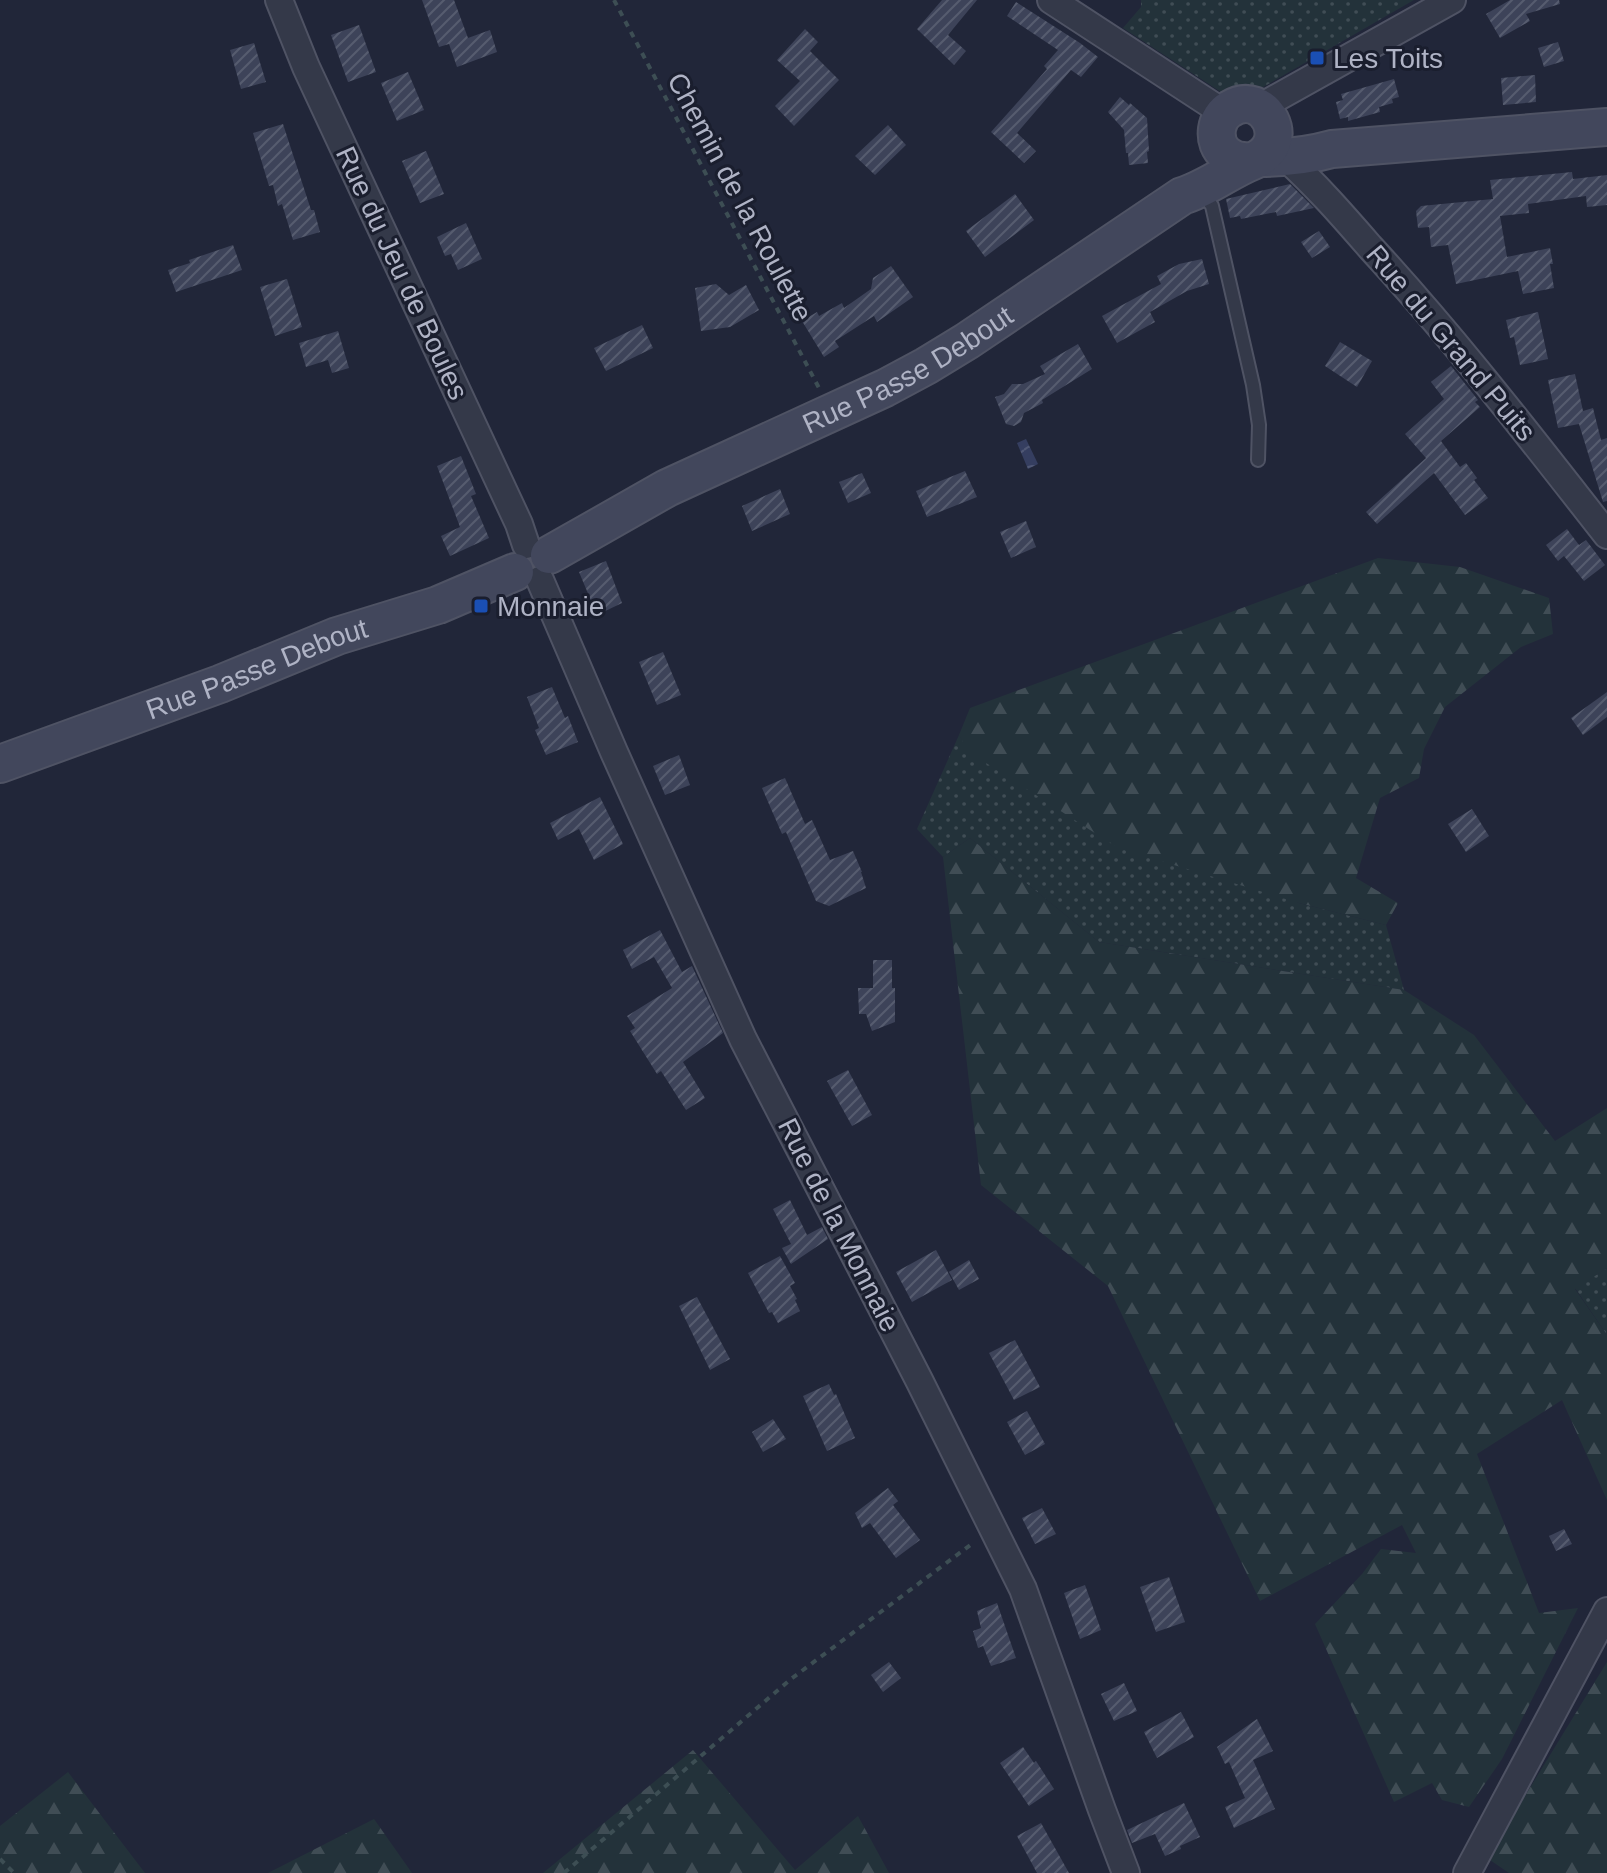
<svg xmlns="http://www.w3.org/2000/svg" width="1607" height="1873" font-family="Helvetica,sans-serif">
<style>
.grass{fill:url(#grass-dots)}
.forest{fill:url(#forest-firs)}
.water{fill:url(#water-waves)}
.building{fill:url(#building-hatch)}
.lines{fill:none;stroke-linecap:round;stroke-linejoin:round}
.lane-casing{stroke:#4f5364;stroke-width:16}
.street-casing{stroke:#4f5364;stroke-width:30}
.secondary-casing{stroke:#4f5364;stroke-width:40}
.path{stroke:#3d4e54;stroke-width:4;stroke-dasharray:6 6;stroke-linecap:butt}
.lane{stroke:#343949;stroke-width:12}
.street{stroke:#343949;stroke-width:26}
.secondary{stroke:#42475c;stroke-width:36}
.transit-dot{fill:#1a4fb4;stroke:#1a1e2e;stroke-width:3}
.labels{text-anchor:middle;dominant-baseline:central;stroke-width:6;stroke-linejoin:round;paint-order:stroke}
.poi-label{font-size:28px;fill:#afb3c5;stroke:#1a1e2e;text-anchor:start}
.street-label{font-size:28px;fill:#afb3c5;stroke:#1a1e2e}
</style>
<defs>
<pattern id="grass-dots" width="8" height="8" patternUnits="userSpaceOnUse" patternTransform="scale(2)"><rect width="8" height="8" fill="#23323a"/><path d="M2 2h.1M6 6h.1" fill="none" stroke="#404d55" stroke-width="1.8" stroke-linecap="round"/></pattern>
<pattern id="forest-firs" width="22" height="20" patternUnits="userSpaceOnUse" patternTransform="scale(2)"><rect width="22" height="20" fill="#23323a"/><path d="M5 1l3.5 6h-7zM16 11l3.5 6h-7z" fill="#404d55"/></pattern>
<pattern id="water-waves" width="16" height="10" patternUnits="userSpaceOnUse" patternTransform="scale(2)"><rect width="16" height="10" fill="#353e60"/><path d="M0 5q4-4 8 0t8 0" fill="none" stroke="#505875"/></pattern>
<pattern id="building-hatch" width="6" height="6" patternUnits="userSpaceOnUse" patternTransform="scale(2)"><rect width="6" height="6" fill="#3d4359"/><path d="M-1 1l2-2M0 6l6-6M5 7l2-2" fill="none" stroke="#565c6f"/></pattern>
</defs>
<rect width="100%" height="100%" fill="#212639"/>
<g class="grass">
<polygon points="1141,0 1414,0 1251,94 1224,94 1123,28 1141,7"/>
<polygon points="959,735 970,752 1299,903 1386,925 1404,990 1099,942 970,838 943,857 917,829"/>
<polygon points="1607,1268 1607,1335 1575,1288"/>
</g>
<g class="forest">
<polygon points="1378,558 1460,567 1549,598 1553,634 1521,647 1445,707 1424,749 1419,778 1380,798 1356,878 1398,903 1386,925 1299,903 1118,848 969,752 959,735 970,708"/>
<polygon points="970,838 1099,942 1404,990 1474,1035 1555,1141 1607,1108 1607,1268 1575,1289 1607,1335 1607,1500 1562,1400 1477,1454 1539,1613 1578,1608 1502,1759 1469,1807 1442,1800 1432,1783 1394,1802 1315,1624 1362,1574 1381,1549 1416,1553 1402,1525 1260,1601 1108,1286 981,1185 943,857"/>
<polygon points="1607,1662 1607,1873 1509,1873 1487,1858"/>
<polygon points="693,1750 795,1870 858,1816 889,1873 543,1873"/>
<polygon points="68,1772 145,1873 0,1873 0,1826"/>
<polygon points="374,1819 412,1873 268,1873"/>
</g>
<polygon class="water" points="1026,439 1038,464 1028,469 1017,443"/>
<g class="building">
<polygon points="422,0 454,0 468,38 490,30 497,52 457,67 449,44 439,47"/>
<polygon points="942,0 977,0 948,35 966,51 954,65 917,29"/>
<polygon points="1510,0 1559,0 1560,4 1526,14 1530,21 1500,38 1486,14"/>
<polygon points="1016,2 1080,43 1098,57 1081,77 1071,70 1017,133 1036,151 1024,163 991,132 1047,69 1044,66 1058,50 1007,16"/>
<polygon points="359,25 376,72 348,82 331,35"/>
<polygon points="805,29 818,42 810,51 839,80 794,126 775,106 800,81 777,60"/>
<polygon points="1558,42 1564,61 1544,67 1538,48"/>
<polygon points="254,43 266,82 241,89 230,50"/>
<polygon points="408,72 424,110 397,121 381,83"/>
<polygon points="1535,75 1536,102 1503,105 1501,78"/>
<polygon points="1394,79 1399,97 1392,99 1393,103 1379,107 1380,112 1348,121 1348,117 1340,119 1336,102 1343,100 1341,94"/>
<polygon points="1120,97 1129,105 1130,103 1147,118 1149,151 1147,152 1148,163 1129,165 1128,153 1126,153 1124,130 1108,112"/>
<polygon points="283,124 311,210 314,210 320,232 293,240 282,204 278,206 273,185 269,186 253,133"/>
<polygon points="888,125 906,145 875,175 855,156"/>
<polygon points="426,151 444,194 420,203 402,161"/>
<polygon points="1572,172 1573,179 1607,175 1607,205 1587,207 1586,196 1528,204 1529,213 1500,216 1507,257 1550,248 1553,264 1550,264 1554,288 1523,294 1518,271 1456,284 1448,245 1431,247 1429,227 1418,228 1416,211 1421,206 1493,199 1490,180"/>
<polygon points="1290,184 1314,208 1277,216 1276,212 1241,219 1240,216 1230,218 1226,199"/>
<polygon points="1015,194 1034,220 985,257 966,231"/>
<polygon points="466,223 482,259 458,270 451,254 445,256 437,237"/>
<polygon points="1319,231 1330,247 1312,258 1301,242"/>
<polygon points="233,245 242,270 176,292 168,270 190,263 189,260"/>
<polygon points="1202,259 1209,284 1187,291 1150,312 1155,322 1117,343 1102,316 1161,284 1157,276 1179,264"/>
<polygon points="891,266 913,297 877,322 874,316 835,341 839,347 824,357 802,321 817,312 819,316 842,303 844,308 871,289 873,278"/>
<polygon points="287,279 302,327 275,336 260,287"/>
<polygon points="716,284 729,295 746,285 759,310 730,327 701,331 695,288"/>
<polygon points="1538,312 1548,359 1520,365 1514,337 1510,338 1506,320"/>
<polygon points="642,325 653,348 606,371 594,348"/>
<polygon points="338,331 349,368 332,373 328,360 306,367 299,343"/>
<polygon points="1340,342 1372,361 1357,387 1325,366"/>
<polygon points="1078,344 1092,369 1042,400 1043,403 1024,413 1021,422 1014,426 1006,424 995,397 1004,394 1012,384 1023,384 1045,374 1040,366"/>
<polygon points="1451,366 1478,400 1475,402 1480,407 1441,441 1460,467 1466,463 1477,478 1474,480 1488,498 1465,515 1434,473 1377,524 1366,512 1426,458 1405,434 1444,399 1431,382"/>
<polygon points="1575,374 1583,411 1593,408 1601,440 1607,438 1607,501 1603,502 1579,424 1558,428 1548,380"/>
<polygon points="461,456 476,494 471,496 489,538 450,556 441,536 460,527 437,466"/>
<polygon points="965,471 977,497 927,517 916,491"/>
<polygon points="862,473 871,493 848,503 839,482"/>
<polygon points="780,489 790,514 752,531 742,506"/>
<polygon points="1026,521 1036,547 1011,558 1000,532"/>
<polygon points="1567,529 1579,545 1586,540 1605,565 1584,581 1564,556 1558,561 1546,545"/>
<polygon points="606,561 622,603 597,615 579,572"/>
<polygon points="663,652 681,695 657,705 639,662"/>
<polygon points="552,687 565,718 568,716 578,742 546,755 535,730 539,728 527,697"/>
<polygon points="1607,692 1607,717 1583,735 1571,718"/>
<polygon points="679,755 690,785 665,795 653,766"/>
<polygon points="785,778 805,824 812,820 830,860 853,851 862,872 861,872 866,888 829,906 816,901 786,832 782,834 762,788"/>
<polygon points="600,797 623,844 594,860 579,829 558,840 550,823"/>
<polygon points="1472,809 1489,836 1466,852 1448,824"/>
<polygon points="660,930 682,972 692,966 723,1033 683,1062 705,1098 686,1110 661,1071 657,1074 630,1031 635,1028 627,1016 672,988 654,957 632,969 623,950"/>
<polygon points="873,960 892,960 892,988 895,988 895,1022 872,1031 866,1014 859,1014 858,988 873,988"/>
<polygon points="848,1070 872,1115 852,1126 827,1081"/>
<polygon points="790,1200 807,1235 822,1227 828,1239 791,1264 782,1248 791,1244 773,1209"/>
<polygon points="936,1250 952,1280 912,1302 896,1272"/>
<polygon points="780,1256 795,1283 790,1286 797,1299 795,1300 800,1311 778,1323 772,1312 769,1313 748,1273"/>
<polygon points="969,1260 979,1279 959,1290 949,1272"/>
<polygon points="697,1297 730,1359 710,1370 679,1306"/>
<polygon points="1015,1340 1040,1387 1014,1400 989,1353"/>
<polygon points="829,1384 834,1395 836,1394 855,1438 827,1451 803,1396"/>
<polygon points="1027,1411 1045,1444 1025,1455 1007,1422"/>
<polygon points="773,1419 786,1439 763,1452 752,1432"/>
<polygon points="888,1488 898,1501 893,1505 920,1540 896,1558 870,1523 862,1528 855,1513"/>
<polygon points="1042,1508 1056,1534 1035,1544 1022,1518"/>
<polygon points="1564,1529 1572,1544 1556,1551 1549,1536"/>
<polygon points="1169,1577 1185,1622 1156,1632 1140,1587"/>
<polygon points="1085,1585 1101,1630 1080,1639 1064,1593"/>
<polygon points="997,1603 1016,1658 991,1666 983,1646 978,1648 973,1631 981,1628 977,1611"/>
<polygon points="889,1662 901,1678 883,1692 871,1675"/>
<polygon points="1124,1683 1137,1711 1114,1721 1101,1694"/>
<polygon points="1181,1712 1194,1737 1157,1758 1144,1732"/>
<polygon points="1257,1719 1273,1751 1253,1760 1275,1809 1234,1828 1225,1807 1245,1798 1229,1762 1225,1764 1217,1747"/>
<polygon points="1023,1747 1034,1763 1036,1761 1054,1789 1029,1806 1000,1763"/>
<polygon points="1184,1803 1200,1837 1180,1846 1181,1849 1165,1856 1155,1834 1132,1843 1127,1830"/>
<polygon points="1041,1823 1069,1873 1037,1873 1017,1836"/>
</g>
<g class="lines">
<defs>
<polyline id="lane" points="1203,193 1212,206 1253,385 1259,425 1258,460"/>
<g id="street">
<polyline points="279,0 306,67 519,524 526,545"/>
<polyline points="1051,0 1224,113"/>
<polyline points="1263,111 1271,101 1452,0"/>
<path d="M 1286,158 C 1317,186 1343,216 1370,247 C 1455,339 1530,437 1607,535"/>
<polyline points="540,580 614,752 743,1039 919,1380 1023,1589 1102,1810 1126,1873"/>
<polyline points="1467,1873 1607,1611"/>
</g>
<g id="secondary">
<path d="M 1260,158 C 1285,158 1307,156 1332,149 L 1607,127"/>
<path id="s1" d="M 549,555 L 667,488 L 885,388 L 926,366 L 967,341 L 1182,196 C 1208,188 1228,171 1253,161 C 1295,144 1265,87 1230,109 C 1223,113 1218,121 1217,129 C 1214,151 1232,163 1251,161"/>
<path id="s2" d="M 0,764 L 220,684 L 337,636 L 438,605 L 515,572"/>
</g>
</defs>
<use href="#lane" class="lane-casing"/>
<use href="#street" class="street-casing"/>
<use href="#secondary" class="secondary-casing"/>
<g class="path">
<polyline points="614,0 819,388"/>
<polyline points="0,1859 14,1873"/>
<polyline points="564,1873 791,1679 973,1543"/>
</g>
<use href="#lane" class="lane"/>
<use href="#street" class="street"/>
<use href="#secondary" class="secondary"/>
</g>
<g class="transit-dot">
<rect x="1309" y="50" width="16" height="16" rx="4"/>
<rect x="473" y="598" width="16" height="16" rx="4"/>
</g>
<g class="labels">
<g class="poi-label">
<text x="1333" y="58">Les Toits</text>
<text x="497" y="606">Monnaie</text>
</g>
<g class="street-label">
<text transform="translate(740 197) rotate(62)">Chemin de la Roulette</text>
<text transform="translate(402 273) rotate(65)">Rue du Jeu de Boules</text>
<text transform="translate(1451 343) rotate(50)">Rue du Grand Puits</text>
<text stroke="none"><textPath href="#s1" startOffset="404">Rue Passe Debout</textPath></text>
<text stroke="none"><textPath href="#s2" startOffset="274">Rue Passe Debout</textPath></text>
<text transform="translate(839 1225) rotate(63)">Rue de la Monnaie</text>
</g>
</g>
</svg>
